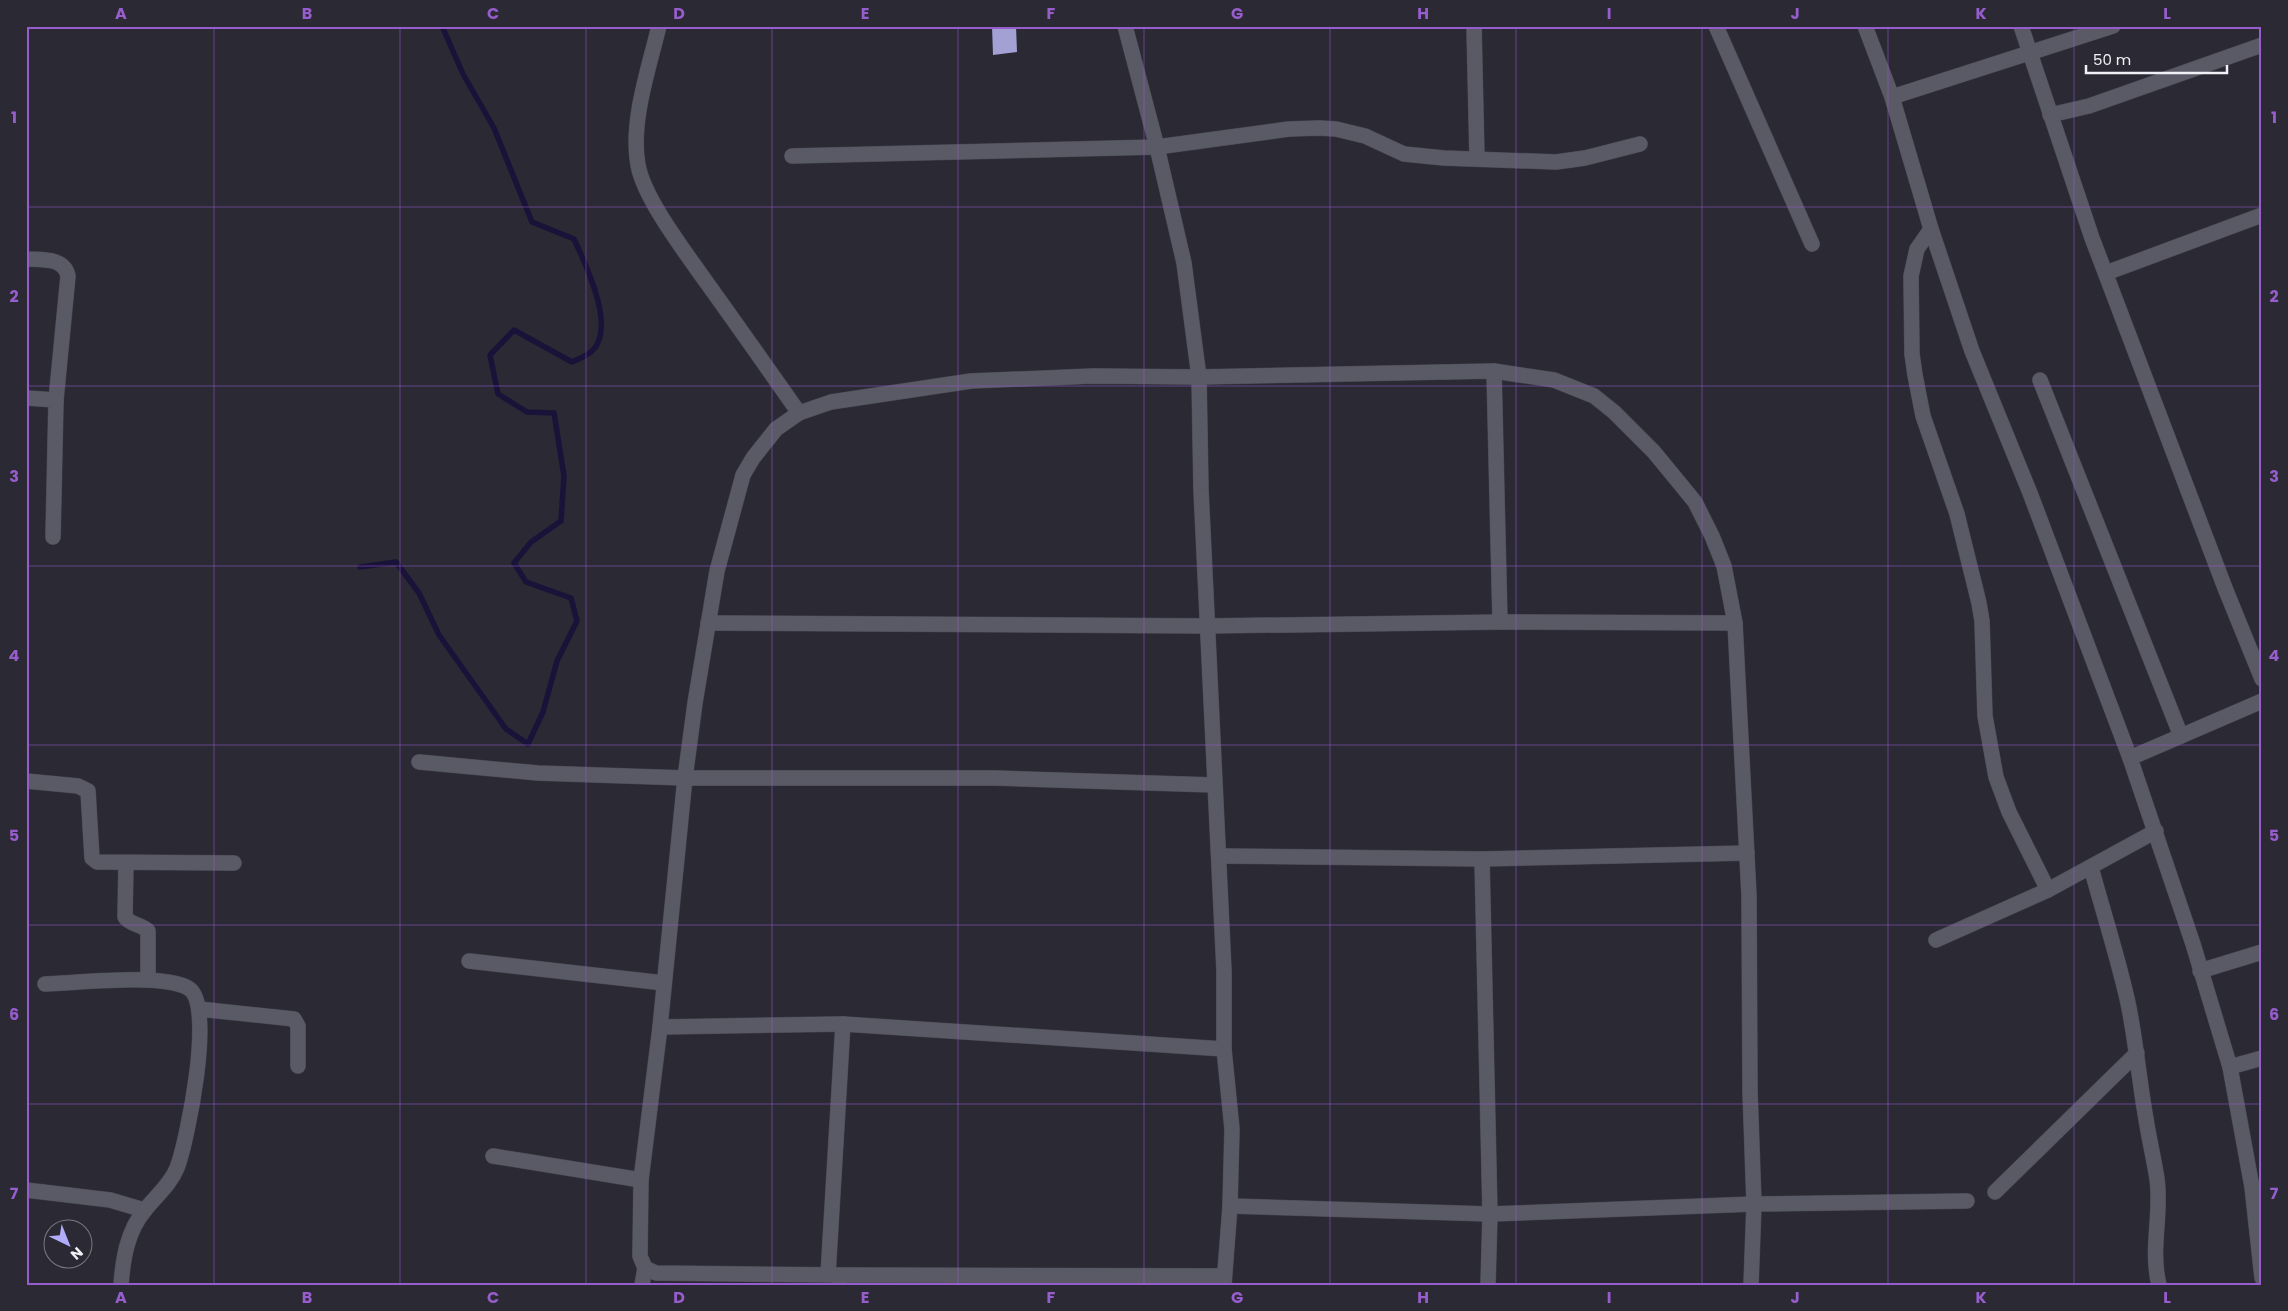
<svg xmlns="http://www.w3.org/2000/svg" width="2288" height="1311" font-family="Poppins,sans-serif">
<style>
.lines{fill:none;stroke-linecap:round;stroke-linejoin:round}
.stream{stroke:#191339;stroke-width:5.5}
.building{fill:#a3a1d3}
.minor-casing{stroke:#474750;stroke-width:16}
.minor{stroke:#5a5a66;stroke-width:15}
.grid{fill:none;stroke:#985dcd;stroke-width:1;stroke-opacity:0.55}
.neatline{fill:none;stroke:#985dcd;stroke-width:2}
.grid-label{font-size:16px;text-anchor:middle;font-weight:bold;fill:#985dcd}
</style>
<rect width="100%" height="100%" fill="#2a2934"/>
<g class="lines">
<path class="stream" d="M 360,567 L 396,562 L 419,593 L 439,635 L 506,729 L 528,744 L 543,712 L 557,661 L 577,621 L 571,598 L 526,582 L 514,563 L 531,542 L 561,521 L 564,476 L 554,413 L 527,412 L 498,394 L 490,355 L 514,330 L 572,362 C 578,359 587,356 592,351 C 617,328 585,263 574,239 L 532,222 L 494,128 L 463,74 L 442,26"/>
</g>
<polygon class="building" points="992,26 1016,26 1017,52 993,55"/>
<g class="lines">
<defs>
<g id="minor">
<path d="M 659,26 C 649,68 630,122 638,165 C 644,199 686,253 707,283 C 738,326 768,369 799,413"/>
<polyline points="1125,26 1157,147 1184,263 1199,377 1201,490 1224,971 1224,1049 1232,1129 1230,1206 1224,1285"/>
<polyline points="1474,26 1477,159"/>
<polyline points="1716,26 1812,244"/>
<polyline points="1865,26 1892,97 1931,229 1972,351 2030,493 2130,758 2193,944 2230,1067 2252,1187 2262,1278"/>
<polyline points="2021,26 2092,238 2225,588 2262,679"/>
<polyline points="1892,97 2113,26"/>
<polyline points="2050,115 2089,106 2262,45"/>
<polyline points="792,156 1157,147 1289,129 1319,128 1336,129 1365,136 1404,154 1444,158 1556,162 1585,158 1640,144"/>
<polyline points="1931,229 1917,249 1911,276 1912,354 1915,375 1923,416 1957,514 1979,603 1982,621 1985,716 1996,777 2009,812 2048,890"/>
<path d="M 26,259 C 42,260 64,257 68,276 L 56,400"/>
<polyline points="2106,273 2262,215"/>
<polyline points="1494,371 1500,622"/>
<polyline points="2040,380 2181,736"/>
<polyline points="26,398 56,400 53,537"/>
<polyline points="708,623 1207,626 1500,622 1735,623"/>
<polyline points="2130,758 2262,701"/>
<polyline points="419,762 538,773 685,778 995,778 1214,785"/>
<polyline points="26,781 78,786 88,791 92,858 97,862 234,863"/>
<polyline points="1219,856 1482,859 1747,853"/>
<polyline points="1482,859 1490,1214 1488,1285"/>
<path d="M 126,863 L 125,917 C 130,925 142,924 148,931 L 148,980"/>
<path d="M 2091,867 C 2103,912 2118,957 2128,1003 C 2136,1041 2139,1080 2146,1119 C 2149,1139 2154,1159 2157,1179 C 2162,1215 2150,1248 2159,1285"/>
<polyline points="1936,940 2048,890 2156,831"/>
<polyline points="469,961 664,983"/>
<polyline points="2200,971 2262,952"/>
<path d="M 45,984 C 78,983 161,973 188,988 C 216,1002 187,1142 177,1168 C 170,1185 156,1196 145,1210 C 127,1231 123,1259 121,1285"/>
<polyline points="199,1009 294,1019 298,1026 298,1066"/>
<polyline points="660,1027 843,1024 1224,1049"/>
<polyline points="2230,1067 2262,1058"/>
<polyline points="493,1156 641,1180"/>
<polyline points="26,1190 110,1200 144,1210"/>
<polyline points="1995,1192 2137,1053"/>
<polyline points="1230,1206 1490,1214 1754,1204 1967,1201"/>
<polyline points="828,1275 843,1024"/>
<polyline points="840,1275 1224,1276"/>
<polyline points="642,1285 645,1268"/>
<polyline points="839,1285 840,1275 656,1273 645,1268 640,1256 641,1180 660,1027 685,778 695,703 717,571 743,475 753,458 776,429 799,413 831,402 971,381 1093,376 1199,377 1494,371 1554,380 1594,396 1614,412 1654,452 1695,502 1712,536 1724,566 1735,623 1749,896 1750,1091 1754,1204 1751,1285"/>
</g>
</defs>
<use href="#minor" class="minor-casing"/>
<use href="#minor" class="minor"/>
</g>
<path class="grid" d="M 214,26 L 214,1285M 400,26 L 400,1285M 586,26 L 586,1285M 772,26 L 772,1285M 958,26 L 958,1285M 1144,26 L 1144,1285M 1330,26 L 1330,1285M 1516,26 L 1516,1285M 1702,26 L 1702,1285M 1888,26 L 1888,1285M 2074,26 L 2074,1285M 26,207 L 2262,207M 26,386 L 2262,386M 26,566 L 2262,566M 26,745 L 2262,745M 26,925 L 2262,925M 26,1104 L 2262,1104"/>
<rect width="2288" height="1311" fill="none" stroke="#2a2934" stroke-width="55"/>
<g transform="translate(68 1244) rotate(137)"><circle r="24" fill="#2a2934" stroke="#797982"/>
<path d="M0-4L9 19L0 12L-9 19Z" fill="#b1adfa"/>
<text y="-8" font-size="14" font-weight="bold" text-anchor="middle" fill="#f0f0f7">N</text>
</g>
<path d="M2086 65v8h141v-8" fill="none" stroke="#f0f0f7" stroke-width="2.5"/>
<text x="2093" y="65" font-size="15" fill="#f0f0f7" stroke="#2a2934" stroke-width="4" paint-order="stroke">50 m</text>
<rect x="28" y="28" width="2232" height="1256" class="neatline"/>
<g class="grid-label">
<text x="121" y="19">A</text>
<text x="307" y="19">B</text>
<text x="493" y="19">C</text>
<text x="679" y="19">D</text>
<text x="865" y="19">E</text>
<text x="1051" y="19">F</text>
<text x="1237" y="19">G</text>
<text x="1423" y="19">H</text>
<text x="1609" y="19">I</text>
<text x="1795" y="19">J</text>
<text x="1981" y="19">K</text>
<text x="2167" y="19">L</text>
<text x="14" y="123">1</text>
<text x="2274" y="123">1</text>
<text x="14" y="302">2</text>
<text x="2274" y="302">2</text>
<text x="14" y="482">3</text>
<text x="2274" y="482">3</text>
<text x="14" y="661">4</text>
<text x="2274" y="661">4</text>
<text x="14" y="841">5</text>
<text x="2274" y="841">5</text>
<text x="14" y="1020">6</text>
<text x="2274" y="1020">6</text>
<text x="14" y="1199">7</text>
<text x="2274" y="1199">7</text>
<text x="121" y="1303">A</text>
<text x="307" y="1303">B</text>
<text x="493" y="1303">C</text>
<text x="679" y="1303">D</text>
<text x="865" y="1303">E</text>
<text x="1051" y="1303">F</text>
<text x="1237" y="1303">G</text>
<text x="1423" y="1303">H</text>
<text x="1609" y="1303">I</text>
<text x="1795" y="1303">J</text>
<text x="1981" y="1303">K</text>
<text x="2167" y="1303">L</text>
</g>
</svg>
